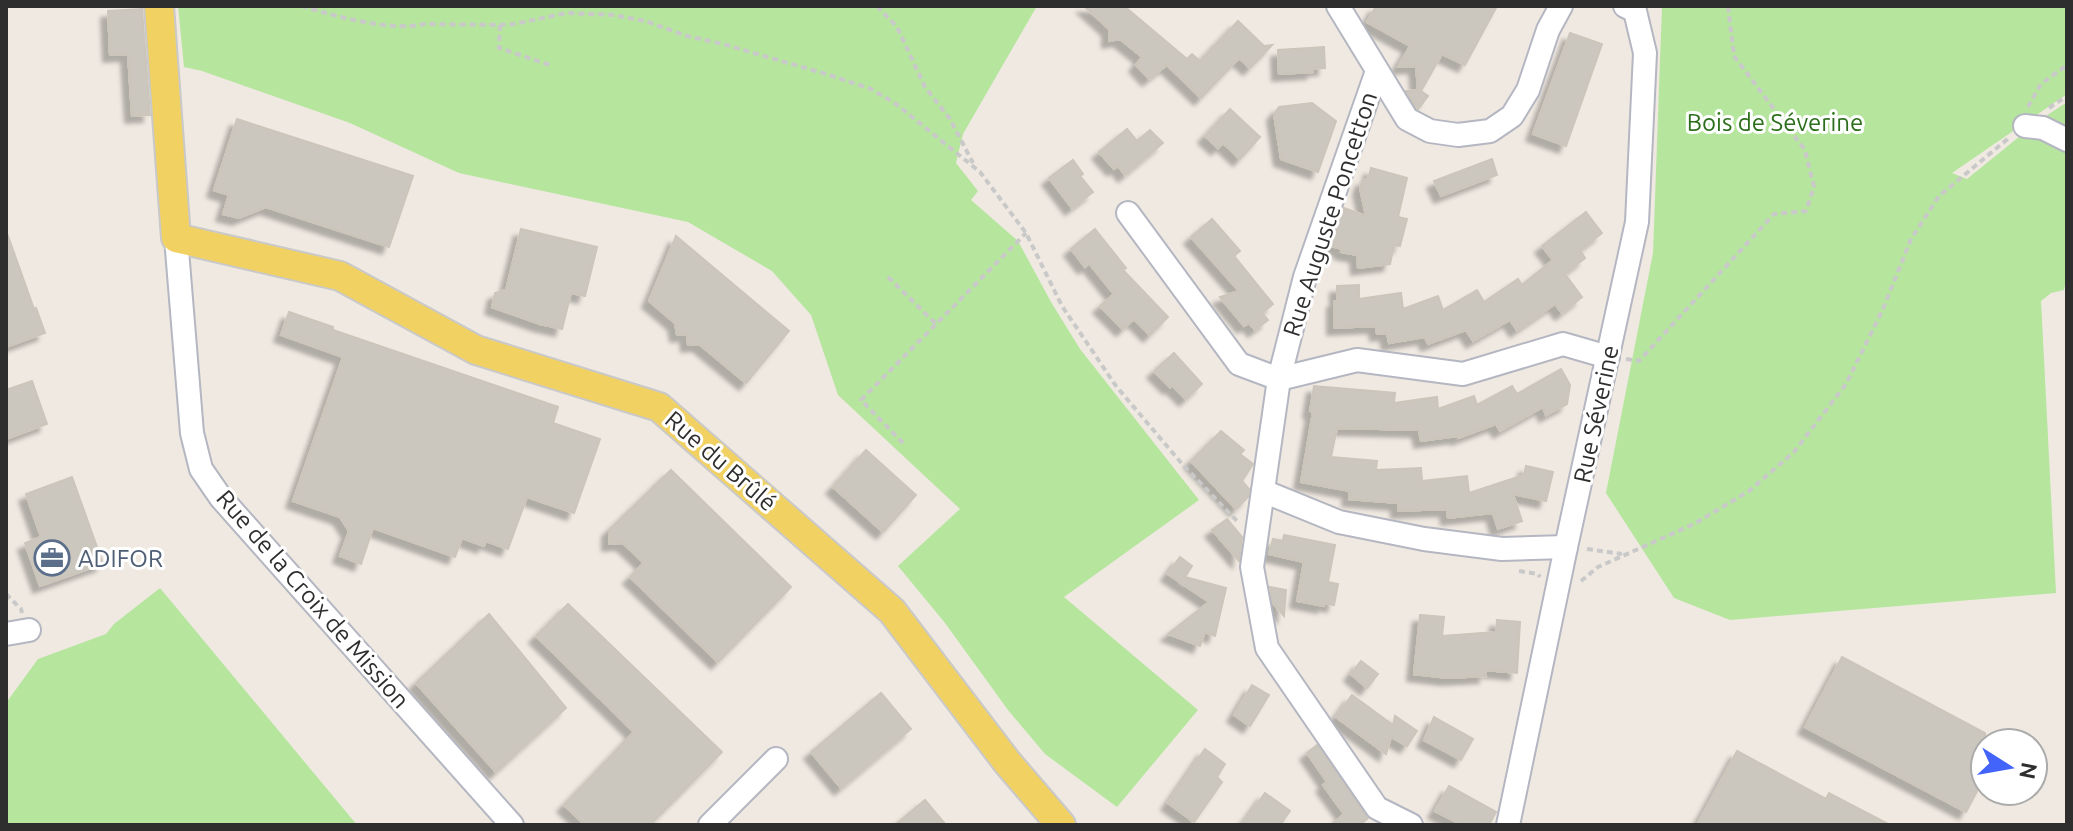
<svg xmlns="http://www.w3.org/2000/svg" width="2073" height="831" font-family="Ubuntu,sans-serif">
<style>
.green{fill:#b6e59e}
.building{fill:#cbc7bf;stroke:#cbc5ba;stroke-width:2;filter:url(#shadow)}
.lines{fill:none;stroke-linecap:round;stroke-linejoin:round}
.minor-casing{stroke:#b4b7c1;stroke-width:26}
.major-casing{stroke:#c9c9c9;stroke-width:32}
.path{stroke:#c9c9c9;stroke-width:4;stroke-dasharray:6 4;stroke-linecap:butt}
.minor{stroke:#fff;stroke-width:22}
.major{stroke:#f2d163;stroke-width:28}
.labels{text-anchor:middle;dominant-baseline:central;stroke-width:6;stroke-linejoin:round;paint-order:stroke}
.park-label{font-size:24px;fill:#2c6e1b;stroke:#fff}
.street-label{font-size:24px;fill:#2e2e2e;stroke:#fff}
.service-label{font-size:24px;fill:#4e5e75;stroke:#fff;text-anchor:start}
</style>
<defs>
<filter id="shadow"><feDropShadow dx="-7" dy="7" stdDeviation="2" flood-color="#0004"/></filter>
</defs>
<rect width="100%" height="100%" fill="#efe9e1"/>
<g class="green">
<polygon points="178,6 1037,6 963,134 956,163 978,191 971,200 1018,241 1051,302 1080,349 1199,500 1064,597 1198,710 1117,807 1045,754 1008,710 945,623 898,566 960,509 838,395 811,315 772,271 688,222 459,173 350,123 202,71 184,67"/>
<polygon points="1662,6 2067,6 2067,94 1952,173 1967,179 2040,120 2067,102 2067,274 2064,290 2051,293 2041,301 2056,593 1730,620 1674,598 1606,493 1653,253"/>
<polygon points="160,588 357,825 6,825 6,703 38,659 106,634 114,624"/>
</g>
<g class="building">
<polygon points="1084,6 1124,6 1187,59 1192,54 1200,61 1238,21 1264,46 1272,45 1250,68 1239,58 1201,98 1167,65 1149,79 1136,65 1142,57 1120,39 1109,41 1109,29"/>
<polygon points="1376,6 1497,6 1465,65 1442,54 1421,91 1428,96 1418,109 1406,91 1418,90 1416,66 1398,67 1410,46 1367,22"/>
<polygon points="142,9 150,115 132,116 128,54 110,55 108,11"/>
<polygon points="1570,33 1602,44 1566,146 1533,134"/>
<polygon points="1324,47 1325,68 1313,69 1313,72 1279,74 1278,50"/>
<polygon points="1312,103 1336,121 1318,172 1281,159 1274,114 1279,107"/>
<polygon points="1230,109 1260,137 1240,159 1223,143 1218,148 1205,136"/>
<polygon points="237,119 413,176 389,247 266,207 239,218 223,214 229,195 214,190"/>
<polygon points="1127,129 1137,141 1150,130 1163,143 1125,175 1118,166 1114,169 1099,152"/>
<polygon points="1492,159 1497,175 1441,196 1434,181"/>
<polygon points="1073,160 1083,174 1080,176 1093,192 1072,208 1049,178"/>
<polygon points="1371,168 1407,178 1398,217 1407,219 1400,246 1394,245 1390,264 1358,268 1357,255 1341,252 1342,249 1331,246 1344,208 1366,216 1360,188 1363,179 1368,180"/>
<polygon points="1586,212 1602,233 1580,250 1585,258 1565,274 1582,297 1562,313 1555,304 1517,330 1510,320 1473,341 1466,330 1428,344 1425,337 1389,343 1387,333 1377,334 1376,326 1334,328 1334,301 1337,301 1337,286 1359,285 1359,299 1401,293 1403,309 1438,296 1443,310 1477,290 1484,302 1518,279 1522,285 1553,260 1542,246"/>
<polygon points="1212,219 1240,251 1234,256 1273,304 1262,313 1268,320 1255,330 1249,323 1244,326 1220,297 1239,291 1191,237"/>
<polygon points="521,229 597,247 585,296 571,293 562,329 540,324 492,307 495,293 506,290"/>
<polygon points="1095,229 1126,268 1123,270 1168,317 1150,335 1134,319 1123,329 1100,306 1114,294 1089,263 1085,267 1071,249"/>
<polygon points="8,236 34,309 36,308 45,333 6,347 6,237"/>
<polygon points="676,236 789,331 746,383 699,344 688,345 687,334 677,335 675,323 649,301"/>
<polygon points="289,312 333,327 333,330 558,407 553,423 600,439 574,513 527,497 508,549 486,541 484,546 462,538 455,557 373,528 361,564 340,556 349,531 340,517 293,501 343,357 281,335"/>
<polygon points="1174,353 1202,384 1186,399 1172,385 1170,387 1154,371"/>
<polygon points="1561,369 1570,385 1567,404 1546,415 1543,407 1500,431 1496,424 1458,438 1458,436 1421,441 1419,430 1337,428 1331,457 1377,461 1376,470 1421,468 1422,481 1467,476 1469,493 1524,475 1526,466 1553,472 1546,501 1513,494 1522,521 1498,529 1493,513 1448,518 1447,509 1398,511 1398,503 1349,499 1350,491 1301,482 1313,412 1310,411 1314,386 1395,393 1394,403 1437,397 1438,409 1474,396 1477,405 1512,386 1517,394"/>
<polygon points="32,381 47,424 6,439 6,390"/>
<polygon points="1221,431 1244,450 1240,454 1253,464 1242,481 1249,489 1248,497 1236,509 1191,461"/>
<polygon points="866,450 916,495 883,532 833,487"/>
<polygon points="671,470 791,587 718,662 630,577 644,563 623,543 609,544 609,530"/>
<polygon points="72,477 103,564 40,586 25,543 41,537 26,494"/>
<polygon points="1227,519 1242,537 1239,561 1212,530"/>
<polygon points="1284,535 1335,545 1328,582 1338,584 1334,605 1324,603 1324,606 1297,601 1304,562 1269,554 1273,539 1283,541"/>
<polygon points="1180,557 1192,566 1185,577 1226,588 1215,636 1205,632 1200,646 1168,634 1209,602 1168,574"/>
<polygon points="1270,587 1286,590 1284,616 1273,603"/>
<polygon points="568,604 722,752 650,825 585,825 564,805 634,732 536,636"/>
<polygon points="489,614 566,708 496,772 416,683"/>
<polygon points="1420,615 1444,617 1442,636 1496,632 1497,620 1520,622 1517,673 1485,670 1486,676 1448,678 1414,674"/>
<polygon points="1842,657 1985,733 1985,776 1966,812 1805,727"/>
<polygon points="1361,661 1378,674 1367,688 1351,674"/>
<polygon points="1252,685 1269,695 1250,726 1234,715"/>
<polygon points="881,693 911,729 841,788 811,752"/>
<polygon points="1352,695 1393,725 1395,716 1417,731 1407,746 1391,737 1386,754 1336,717"/>
<polygon points="1434,717 1473,739 1461,760 1424,740"/>
<polygon points="1317,745 1368,818 1360,825 1331,825 1344,814 1323,785 1327,782 1307,753"/>
<polygon points="1205,749 1225,764 1217,777 1222,782 1194,822 1168,803"/>
<polygon points="1737,751 1826,799 1829,793 1890,825 1697,825"/>
<polygon points="1449,786 1496,812 1489,825 1462,825 1435,811"/>
<polygon points="1265,793 1290,811 1280,825 1242,825"/>
<polygon points="925,800 946,825 895,825"/>
</g>
<g class="lines">
<defs>
<g id="minor">
<polyline points="1338,6 1407,119 1430,131 1458,135 1490,131 1512,116 1528,90 1548,30 1561,6"/>
<polyline points="1377,71 1305,277 1279,379 1252,567 1267,648 1377,808 1411,825"/>
<polyline points="2025,126 2043,128 2067,140"/>
<polyline points="1128,213 1239,364 1279,379"/>
<polyline points="176,238 192,433 201,469 221,498 512,825"/>
<polyline points="1279,379 1357,360 1463,374 1563,344 1608,357"/>
<polyline points="1263,491 1339,522 1424,539 1502,549 1566,547"/>
<polyline points="6,634 29,630"/>
<polyline points="710,825 776,759"/>
<polyline points="1508,825 1566,547 1637,222 1645,53 1635,11 1625,6"/>
</g>
<polyline id="major" points="159,6 176,238 340,276 476,350 659,407 892,611 1007,762 1061,825"/>
</defs>
<use href="#minor" class="minor-casing"/>
<use href="#major" class="major-casing"/>
<g class="path">
<path d="M 302,6 C 334,16 392,32 424,24 L 500,25 L 514,24 L 567,13 L 613,15 L 645,21 L 687,36 L 723,44 L 826,74 L 871,89 L 896,104 L 980,172 L 1026,233 L 1062,306 L 1116,386 L 1183,465 L 1237,521"/>
<polyline points="877,6 897,27 925,87 950,119 973,163"/>
<polyline points="500,25 499,48 550,65"/>
<polyline points="2028,107 2041,84 2067,65"/>
<polyline points="2049,108 2067,96"/>
<polyline points="888,277 936,324"/>
<polyline points="1626,359 1639,361 1774,214 1806,211 1814,187 1805,150 1734,56 1728,6"/>
<polyline points="903,443 861,400 1026,233"/>
<polyline points="1587,549 1622,554"/>
<polyline points="1519,571 1538,574 1540,577"/>
<polyline points="1581,581 1598,567 1694,524 1749,491 1794,452 1846,384 1883,309 1911,239 1939,196 2010,137"/>
<polyline points="6,594 21,609 22,613"/>
</g>
<use href="#minor" class="minor"/>
<use href="#major" class="major"/>
</g>
<defs>
<symbol id="office-ring" viewBox="-11 -11 22 22"><circle r="9.5" fill="#fff" stroke="#5c6f8a" stroke-width="1.5"/><path d="M-6-3h4V-5.5h4V-3h4V5H-6ZM-1-4.5V-3h2v-1.5ZM-6 0V1H6V0Z" fill="#5c6f8a"/></symbol>
</defs>
<g fill-rule="evenodd">
<use href="#office-ring" x="32" y="538" width="40" height="40"/>
</g>
<g class="labels">
<g class="park-label">
<text x="1775" y="122">Bois de Séverine</text>
</g>
<g class="street-label">
<text transform="translate(1330 214) rotate(-72)">Rue Auguste Poncetton</text>
<text transform="translate(1596 414) rotate(-78)">Rue Séverine</text>
<text transform="translate(721 461) rotate(41)">Rue du Brûlé</text>
<text transform="translate(313 599) rotate(49)">Rue de la Croix de Mission</text>
</g>
<g class="service-label">
<text x="78" y="558">ADIFOR</text>
</g>
</g>
<rect width="2073" height="831" fill="none" stroke="#2e2e2e" stroke-width="16"/>
<g transform="translate(2009 767) rotate(101)"><circle r="38" fill="#ffffff" stroke="#ababab" stroke-width="2"/>
<path d="M0-6L14 30L0 20L-14 30Z" fill="#4264fb"/>
<text y="-12" font-size="22" font-weight="bold" text-anchor="middle" fill="#2e2e2e">N</text>
</g>
</svg>
